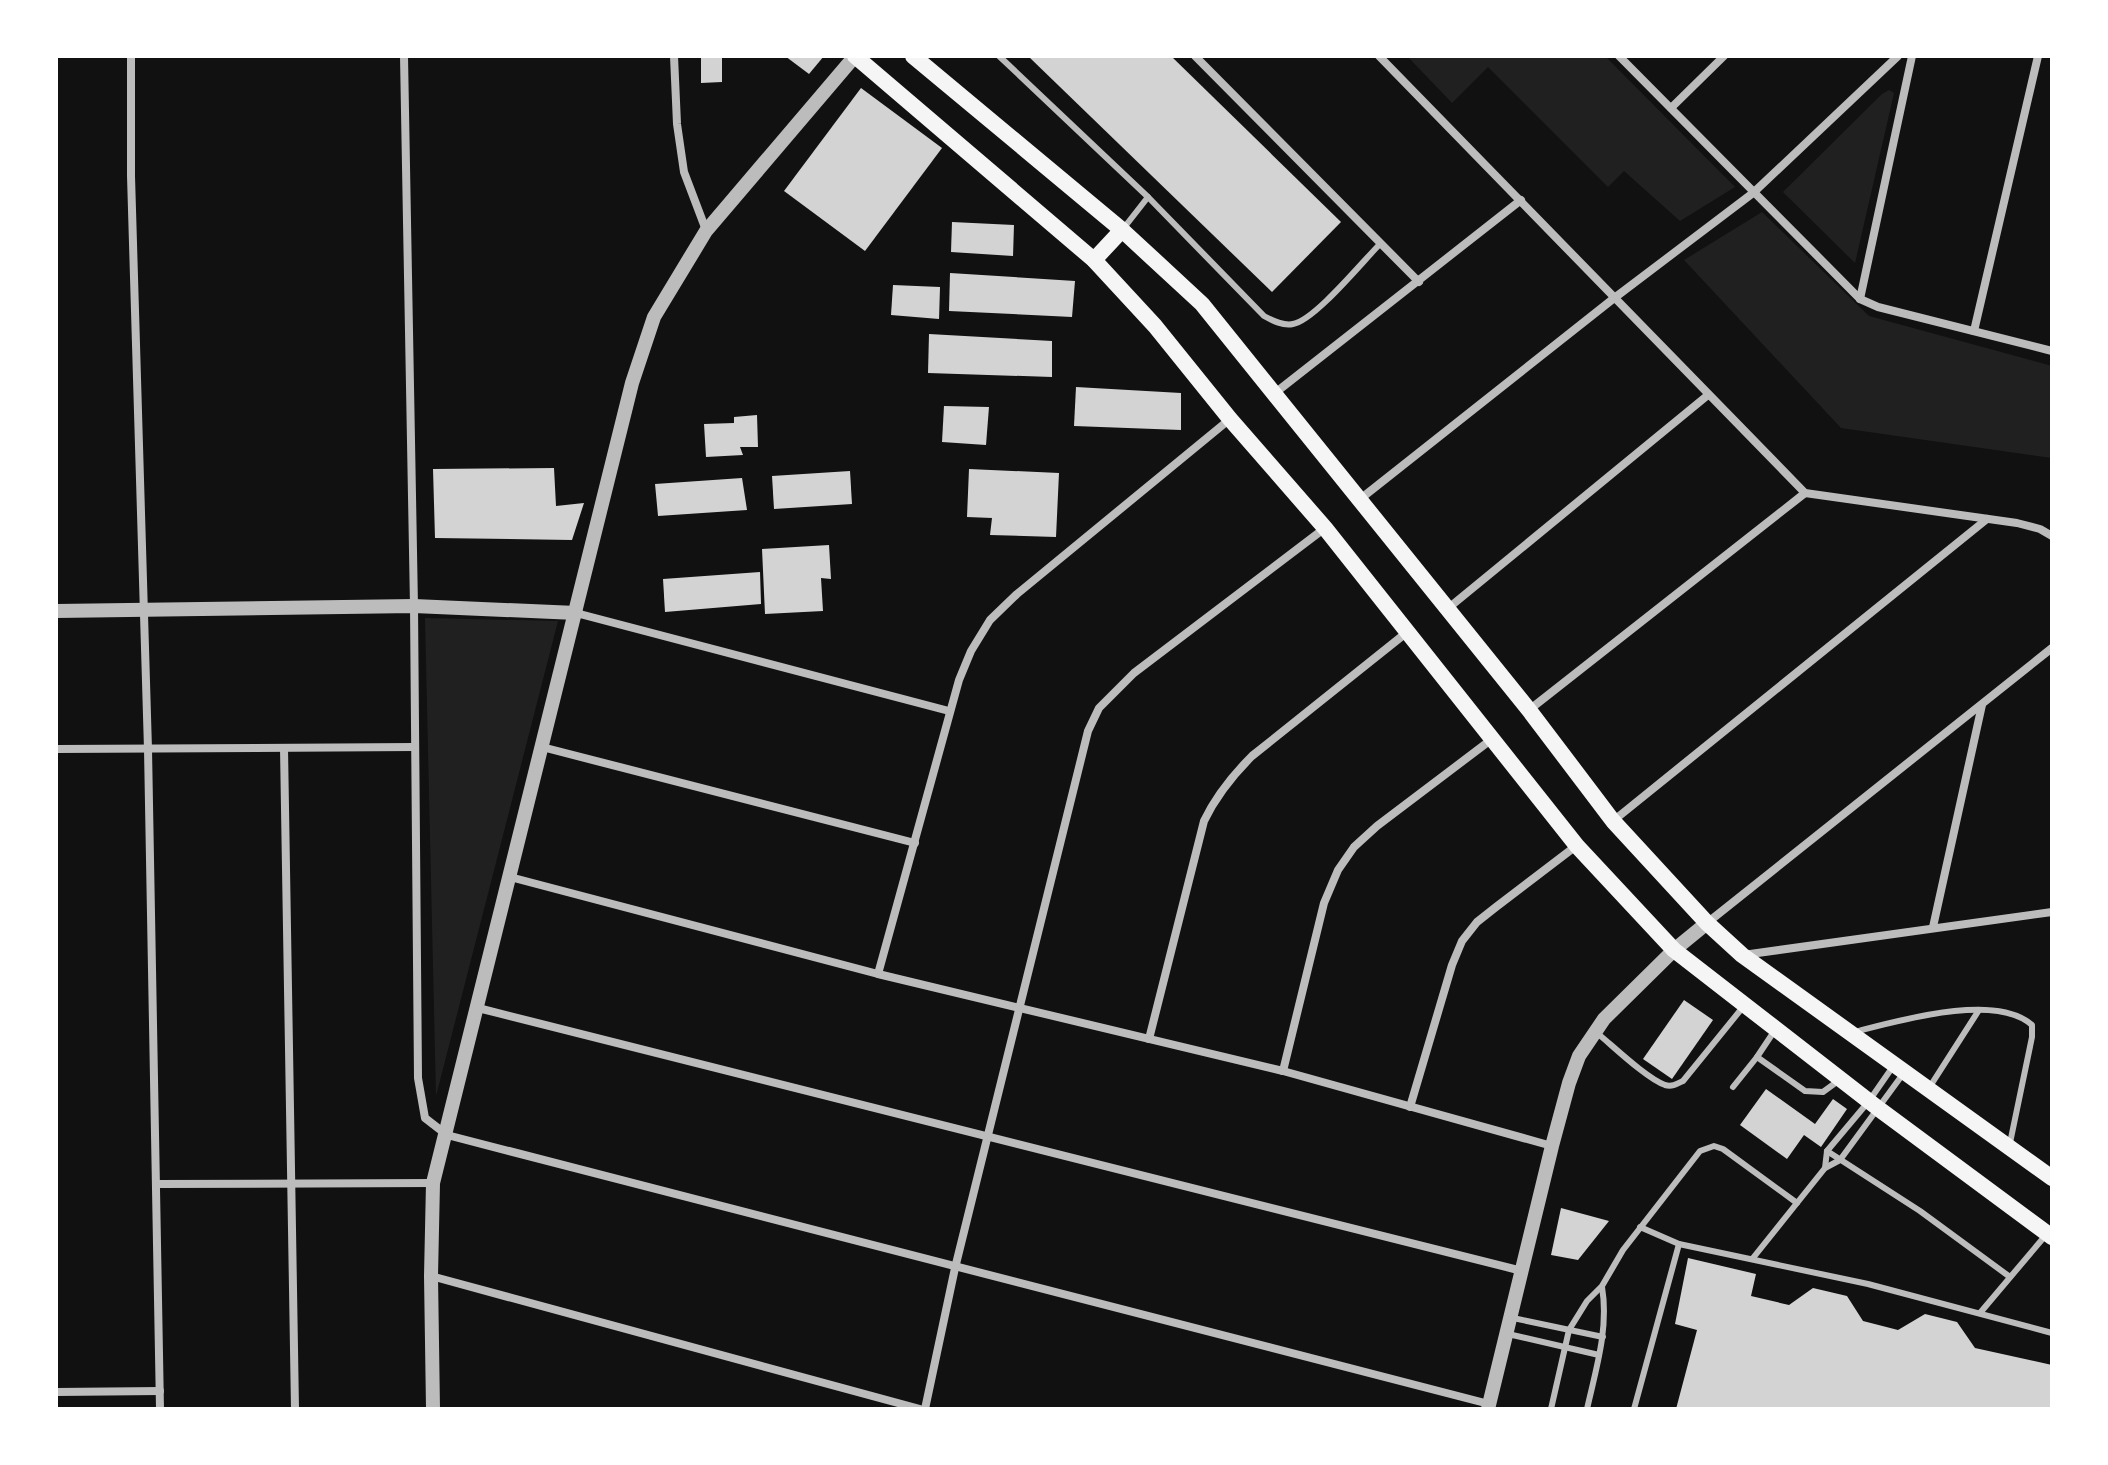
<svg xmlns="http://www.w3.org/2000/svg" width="2108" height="1465" font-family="'Source Sans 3',sans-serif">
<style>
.green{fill:#202020}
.building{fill:#d3d3d3}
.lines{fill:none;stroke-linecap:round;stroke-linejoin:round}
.service{stroke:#bcbcbc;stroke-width:6}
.minor{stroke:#bcbcbc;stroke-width:8}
.tertiary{stroke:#bcbcbc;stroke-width:14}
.secondary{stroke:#f5f5f5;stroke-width:16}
</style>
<rect width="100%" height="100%" fill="#111"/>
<g class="green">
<polygon points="1407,56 1605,56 1735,187 1680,221 1624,171 1608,187 1488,67 1452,103"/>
<polygon points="1889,90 1894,93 1855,263 1783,192 1882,94"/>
<polygon points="1762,212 1869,316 2052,366 2052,458 1841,428 1684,260"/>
<polygon points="425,618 558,621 436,1096"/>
</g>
<g class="building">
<polygon points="701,56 722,56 722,82 701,83"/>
<polygon points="785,56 824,56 809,74"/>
<polygon points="1028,56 1171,56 1341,222 1272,292"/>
<polygon points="861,88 942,148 865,251 784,191"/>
<polygon points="952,222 1014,225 1013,256 951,252"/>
<polygon points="950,273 1075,281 1072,317 949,311"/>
<polygon points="893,285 940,287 939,319 891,315"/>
<polygon points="929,334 1052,341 1052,377 928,373"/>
<polygon points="1076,387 1181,393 1181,430 1074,426"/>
<polygon points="944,406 989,407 986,445 942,442"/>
<polygon points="757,415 758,447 740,447 743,455 706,457 704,424 734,423 734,417"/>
<polygon points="554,468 556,506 584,503 572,540 435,538 433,469"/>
<polygon points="969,469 1059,473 1056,537 990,535 992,518 967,517"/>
<polygon points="850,471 852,504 774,509 772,476"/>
<polygon points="742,478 747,510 658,516 655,484"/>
<polygon points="829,545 831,579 821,578 823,611 765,614 762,549"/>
<polygon points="760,572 761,604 665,612 663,579"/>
<polygon points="1684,1000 1713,1020 1672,1079 1643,1059"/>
<polygon points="1766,1089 1815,1124 1833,1099 1847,1109 1821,1147 1804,1135 1787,1159 1740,1125"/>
<polygon points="1561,1208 1609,1221 1578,1260 1551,1255"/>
<polygon points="1688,1258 1756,1274 1751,1296 1789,1305 1813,1288 1847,1296 1863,1321 1898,1330 1925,1314 1957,1322 1975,1348 2052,1365 2052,1409 1676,1409 1697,1330 1675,1324"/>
</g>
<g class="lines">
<g class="service">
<path d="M 999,56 L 1148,197 L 1264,316 C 1273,321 1283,326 1293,324 C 1315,320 1362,262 1380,244"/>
<polyline points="1123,229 1148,197"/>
<polyline points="1775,1030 1757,1057 1805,1091 1823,1092 1838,1081"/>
<path d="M 1854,1032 C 1898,1021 1995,992 2032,1025 L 2032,1037 L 2010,1143"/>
<path d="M 1597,1033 C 1612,1045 1647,1079 1665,1085 C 1672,1087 1677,1084 1683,1081 L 1743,1007"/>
<polyline points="1733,1087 1757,1057"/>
<polyline points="1929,1088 1979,1010"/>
<polyline points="1827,1151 1920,1211 2010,1277"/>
<polyline points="1825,1168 1827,1151 1869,1101 1894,1065"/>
<polyline points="1797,1203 1825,1168 1840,1160 1903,1074"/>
<polyline points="1640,1227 1679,1244 1868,1284 2052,1333"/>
<polyline points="1980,1313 2045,1236"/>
<polyline points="1513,1318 1603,1337"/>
<polyline points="1508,1334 1599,1355"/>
<polyline points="1551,1409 1569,1330 1587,1301 1602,1286 1623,1250 1700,1151 1714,1146 1723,1149 1797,1203 1753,1258"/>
<path d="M 1587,1409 C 1596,1369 1609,1328 1602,1287"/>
<polyline points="1634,1409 1679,1244"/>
</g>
<g class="minor">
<polyline points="131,56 131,176 148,749 160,1409"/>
<polyline points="404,56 414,606 418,1078 425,1118 447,1135 1489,1404"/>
<polyline points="674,56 677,124 684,172 706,230"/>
<polyline points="1195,56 1419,282"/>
<polyline points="1379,56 1805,493 2017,523 2040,529 2052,536"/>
<polyline points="1619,56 1860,299 1878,307 2052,351"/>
<polyline points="1671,108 1724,56"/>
<polyline points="1860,299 1912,56"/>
<polyline points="1974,331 2038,56"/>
<polyline points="1275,393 1521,200"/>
<polyline points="1359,500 1613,299 1753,193 1898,56"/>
<polyline points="1446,610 1708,395"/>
<polyline points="576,613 949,711"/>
<polyline points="1529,710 1805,493"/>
<polyline points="542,747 915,843"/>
<polyline points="284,748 295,1409"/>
<polyline points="56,749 415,747"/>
<polyline points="1613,821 1987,519"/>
<polyline points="510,877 878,974 1283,1071 1552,1146"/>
<polyline points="1707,923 2052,648"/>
<polyline points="1933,927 1982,705"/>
<polyline points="1743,955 2052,912"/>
<polyline points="878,974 959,680 971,651 990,620 1017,594 1230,419"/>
<polyline points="478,1008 1522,1271"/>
<path d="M 1149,1039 L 1204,821 C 1216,796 1232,776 1252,756 L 1406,633"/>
<polyline points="1283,1071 1324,903 1338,870 1354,847 1377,826 1492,739"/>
<polyline points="1410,1107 1452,965 1462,941 1477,922 1496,907 1576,846"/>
<polyline points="157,1184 433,1183"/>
<polyline points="431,1276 920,1409"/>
<polyline points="56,1392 160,1391"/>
<polyline points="925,1409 955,1268 1088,731 1099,708 1134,673 1325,528"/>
</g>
<g class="tertiary">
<polyline points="56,611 414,606 576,613"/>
<polyline points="433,1409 431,1276 433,1183 632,383 654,317 706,231 855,56"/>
<polyline points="1488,1409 1552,1146 1569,1083 1579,1056 1604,1019 1674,950 1707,923"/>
</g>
<g class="secondary">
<polyline points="855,56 1094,260 1155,326 1230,419 1325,528 1577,846 1674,950 1879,1109 2052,1237"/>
<polyline points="913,56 1122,230 1202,304 1529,710 1613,821 1707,923 1742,955 2052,1178"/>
<polyline points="1094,260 1122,230"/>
</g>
</g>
<rect width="2108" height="1465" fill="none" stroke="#ffffff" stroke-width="116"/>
</svg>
